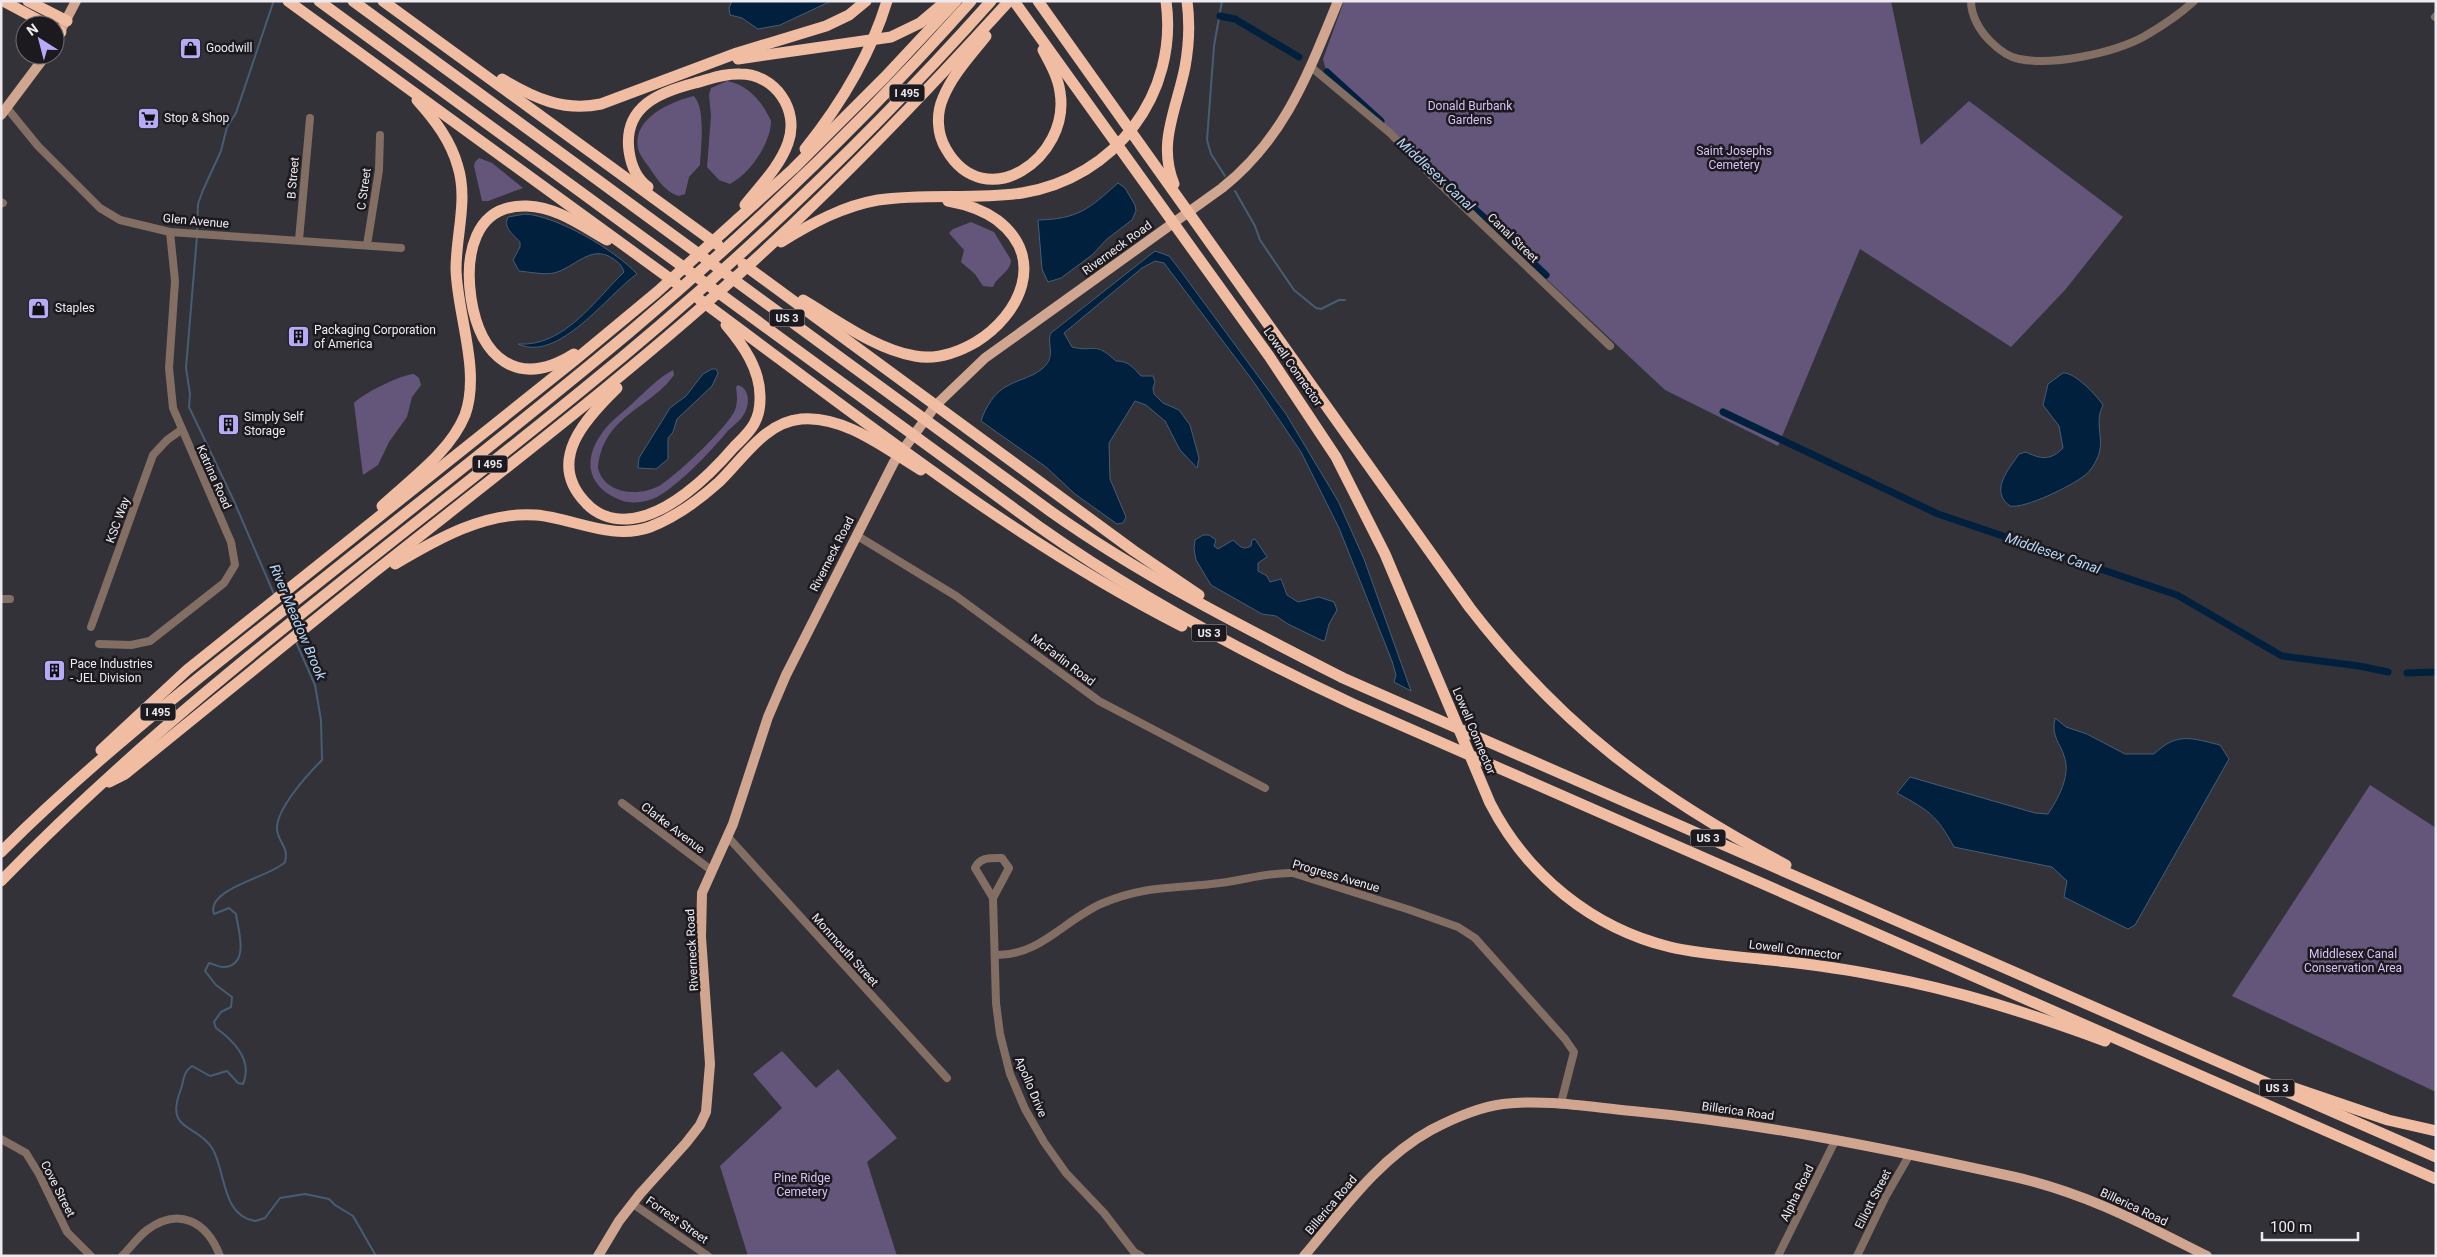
<svg xmlns="http://www.w3.org/2000/svg" width="2437" height="1257" font-family="Roboto,sans-serif">
<style>
.green{fill:#64557a}
.water{fill:#00203e;stroke:#475d73}
.lines{fill:none;stroke-linecap:round;stroke-linejoin:round}
.stream{stroke:#475d73;stroke-width:2}
.canal{stroke:#00203e;stroke-width:7}
.minor{stroke:#836e63;stroke-width:8}
.major{stroke:#d1a691;stroke-width:10}
.highway{stroke:#f0bda3;stroke-width:11}
.labels{text-anchor:middle;dominant-baseline:central;stroke-width:5;stroke-linejoin:round;paint-order:stroke}
.shield{fill:#1c1a1e;stroke:#aeacb1;stroke-width:1}
.shield-label{font-size:11px;font-weight:bold;fill:#edebf0}
.poi-label{font-size:12px;fill:#edebf0;stroke:#1c1a1e;text-anchor:start}
.park-label{font-size:12px;fill:#d8c2fa;stroke:#1c1a1e}
.street-label{font-size:12px;fill:#edebf0;stroke:#1c1a1e}
.water-label{font-size:14px;font-style:italic;fill:#b6d8fa;stroke:#1c1a1e}
</style>
<rect width="100%" height="100%" fill="#343239"/>
<g class="green">
<polygon points="1344,1 1891,1 1921,145 1969,101 2123,217 2065,290 2011,347 1860,249 1778,446 1665,390 1338,84 1325,67 1323,59"/>
<path d="M 727,81 C 748,85 762,101 771,121 C 771,143 750,174 730,184 L 719,180 L 707,167 L 711,116 L 709,95 L 711,88 Z"/>
<path d="M 694,96 C 706,110 701,148 700,165 L 689,177 L 685,194 L 679,196 C 667,193 658,181 651,170 C 648,165 643,160 640,154 C 627,121 669,102 694,96 Z"/>
<polygon points="479,158 492,163 523,188 488,201 482,201 474,166 475,162"/>
<path d="M 971,222 L 994,232 L 1011,260 C 1010,273 997,276 993,287 L 983,286 L 975,274 L 961,262 L 964,250 L 949,233 L 953,229 Z"/>
<path d="M 673,370 L 674,375 C 650,409 603,415 598,468 C 604,494 638,497 659,486 C 676,476 728,427 735,410 C 738,402 737,395 736,387 L 738,385 C 751,389 750,408 742,417 C 738,423 731,427 726,433 C 709,453 679,485 657,497 C 647,502 634,504 623,501 C 589,489 581,462 602,433 C 611,420 624,412 635,401 C 647,390 658,378 673,370 Z"/>
<path d="M 414,374 L 419,378 L 421,385 L 412,397 L 407,417 L 389,442 L 378,465 L 363,475 L 354,403 C 362,394 402,374 414,374 Z"/>
<polygon points="2370,785 2436,828 2436,1092 2232,996"/>
<polygon points="782,1051 816,1088 838,1069 897,1138 867,1162 897,1256 748,1256 720,1166 782,1108 753,1074"/>
</g>
<g class="water">
<polygon points="732,1 831,1 780,25 758,29 742,18 730,15 729,8"/>
<path d="M 1118,183 L 1125,188 L 1135,205 L 1136,211 L 1132,220 L 1107,239 L 1092,255 L 1061,278 L 1048,282 L 1042,269 L 1038,220 C 1078,219 1089,209 1118,183 Z"/>
<path d="M 525,214 C 557,216 615,250 637,274 C 607,295 559,363 518,344 C 564,347 594,301 624,272 C 622,265 618,262 612,258 C 591,244 574,268 554,273 C 545,275 529,272 519,271 L 513,260 L 520,247 L 520,242 C 513,234 503,228 508,217 Z"/>
<path d="M 1155,251 L 1169,256 L 1177,266 L 1286,414 L 1338,501 L 1364,559 L 1411,691 L 1394,682 L 1396,675 L 1392,661 L 1339,528 L 1301,452 L 1253,381 L 1164,263 L 1155,261 L 1142,268 L 1064,333 L 1072,347 C 1096,353 1093,340 1116,361 C 1130,361 1133,368 1141,376 L 1153,376 L 1155,382 L 1153,388 L 1154,394 L 1163,403 L 1179,410 L 1190,425 L 1199,458 L 1197,468 L 1180,450 L 1165,421 L 1146,405 L 1135,401 L 1109,443 L 1110,479 L 1126,517 L 1123,523 L 1117,524 L 1075,494 L 1046,467 L 981,421 C 985,408 995,391 1009,385 C 1020,379 1033,377 1043,368 C 1057,356 1046,343 1051,333 Z"/>
<polygon points="712,369 716,369 718,373 712,386 677,419 673,432 668,438 668,459 656,469 638,468 639,458 670,408 686,396 703,374"/>
<path d="M 2063,373 C 2075,372 2097,396 2103,405 C 2094,422 2104,437 2099,454 C 2096,462 2091,471 2084,476 C 2071,486 2025,509 2010,506 C 1989,491 2009,469 2019,454 L 2026,452 C 2040,459 2051,461 2063,448 L 2059,426 L 2043,405 L 2048,384 Z"/>
<path d="M 1203,535 L 1209,535 L 1216,540 L 1214,546 L 1218,549 L 1233,540 C 1239,545 1242,551 1251,546 L 1252,540 L 1255,539 L 1267,557 L 1258,563 L 1258,571 L 1267,576 L 1270,582 L 1281,579 L 1287,595 L 1298,602 L 1319,597 L 1334,602 L 1337,610 L 1329,624 L 1325,640 L 1323,641 L 1288,624 L 1276,616 L 1262,614 L 1211,585 L 1196,560 L 1194,549 L 1195,540 Z"/>
<path d="M 2055,718 L 2066,727 L 2087,734 L 2125,754 L 2154,754 C 2177,732 2191,738 2220,745 L 2229,759 L 2135,925 L 2128,929 L 2064,897 L 2067,881 L 2052,867 L 1954,847 C 1936,814 1929,811 1897,793 L 1910,777 L 2035,813 L 2048,814 C 2058,799 2070,777 2065,759 C 2060,741 2051,738 2055,718 Z"/>
</g>
<g class="lines">
<g class="stream">
<polyline points="1222,1 1214,46 1207,140 1211,154 1225,176"/>
<polyline points="1235,191 1255,226 1260,240 1294,290 1316,308 1321,309 1339,300 1345,300"/>
<polyline points="197,232 198,204 203,190 221,151 227,127 236,113 273,3"/>
<polyline points="197,236 186,368 190,394 189,407 233,499 274,594"/>
<path d="M 296,642 L 315,685 L 321,720 L 322,760 C 308,774 276,809 277,829 C 278,843 289,846 285,862 C 274,876 205,888 214,914 L 229,908 L 236,914 C 238,929 250,964 225,967 C 220,968 214,964 209,963 L 205,971 L 216,985 L 232,997 L 231,1007 L 221,1012 L 214,1022 L 216,1028 C 234,1041 253,1061 243,1084 L 238,1083 L 227,1071 L 210,1076 L 192,1066 C 183,1072 184,1080 181,1089 C 164,1132 196,1123 212,1148 C 226,1170 221,1216 255,1221 L 265,1218 L 280,1198 L 305,1194 L 329,1199 L 335,1205 L 353,1216 L 376,1256"/>
</g>
<g class="canal">
<polyline points="1220,16 1235,19 1299,57"/>
<polyline points="1327,72 1381,121"/>
<polyline points="1407,146 1546,275"/>
<polyline points="1723,412 1938,514 2177,595 2282,656 2359,666 2388,672"/>
<polyline points="2407,673 2436,672"/>
</g>
<g class="minor">
<path d="M 1971,1 C 1971,16 1980,31 1990,41 C 1998,49 2008,57 2019,59 C 2053,66 2114,53 2145,36 C 2162,26 2179,15 2194,1"/>
<polyline points="2435,17 2436,16"/>
<polyline points="1311,67 1390,133 1435,179 1610,346"/>
<polyline points="7,108 38,146 100,208 120,220 170,232 401,248"/>
<polyline points="1,202 3,203"/>
<polyline points="299,240 310,118"/>
<polyline points="367,245 379,170 380,135"/>
<polyline points="856,535 956,596 1099,701 1265,788"/>
<polyline points="1,599 10,599"/>
<polyline points="91,627 153,455 167,440 181,430"/>
<polyline points="99,644 131,645 150,641 224,583 235,565 231,542 173,408 169,368 175,281 170,232"/>
<polyline points="622,803 711,870"/>
<polyline points="727,836 947,1078"/>
<path d="M 993,898 L 975,868 C 980,857 990,858 1002,858 L 1009,868 L 993,898 L 996,1003 L 1000,1034 L 1010,1074 L 1025,1109 L 1044,1142 L 1066,1173 L 1104,1213 L 1134,1252 L 1141,1256"/>
<path d="M 996,955 C 1040,956 1065,919 1103,903 C 1144,886 1169,889 1211,884 C 1239,882 1266,872 1293,873 L 1410,910 L 1458,927 L 1475,938 L 1565,1039 L 1574,1052 L 1561,1103"/>
<polyline points="1,1139 26,1153 39,1174 67,1232 91,1256"/>
<polyline points="633,1204 708,1256"/>
<path d="M 122,1256 C 130,1248 138,1237 147,1230 C 179,1206 207,1222 220,1256"/>
<polyline points="1778,1256 1836,1139"/>
<polyline points="1857,1256 1886,1196 1910,1154"/>
</g>
<g class="major">
<polyline points="55,41 76,1"/>
<polyline points="1,115 46,55"/>
<path d="M 598,1256 L 619,1221 L 640,1194 L 686,1143 L 700,1125 L 706,1112 L 710,1064 L 701,937 L 702,893 L 733,824 L 768,717 L 786,675 L 894,462 L 936,405 L 985,358 L 1222,188 C 1285,138 1308,74 1338,1"/>
<path d="M 1304,1256 C 1342,1211 1378,1159 1431,1130 C 1452,1119 1479,1107 1503,1104 C 1546,1099 1589,1107 1632,1111 C 1761,1123 1888,1149 2015,1177 C 2088,1194 2141,1223 2207,1256"/>
</g>
<g class="highway">
<polyline points="3,1 48,25"/>
<polyline points="28,1 67,21"/>
<polyline points="288,1 676,283"/>
<path d="M 319,1 L 1038,526 C 1137,596 1243,653 1353,704 L 2436,1179"/>
<path d="M 353,1 L 1050,511 C 1142,576 1243,627 1343,678 L 2436,1157"/>
<polyline points="383,1 718,245"/>
<path d="M 1014,1 L 1269,356 L 1336,457 L 1385,554 L 1490,803 C 1527,875 1592,928 1670,947 C 1700,954 1731,956 1760,959 C 1801,963 1841,968 1880,976 C 1958,990 2031,1014 2105,1041"/>
<path d="M 1038,1 L 1470,608 C 1562,727 1654,795 1786,865"/>
<polyline points="55,29 61,32"/>
<path d="M 986,36 C 971,55 952,75 943,98 C 936,114 937,134 946,149 C 985,217 1071,158 1060,92 C 1058,77 1050,63 1043,50"/>
<polyline points="738,59 891,37 920,23 946,1"/>
<path d="M 502,79 C 534,98 564,112 601,104 L 737,53 L 826,26 L 849,15 L 866,1"/>
<path d="M 805,149 C 841,104 870,57 887,1"/>
<path d="M 1174,184 C 1157,143 1177,108 1185,67 C 1189,45 1190,23 1187,1"/>
<path d="M 648,187 C 637,179 631,165 629,151 C 623,106 660,92 695,83 C 710,79 725,73 740,74 C 775,74 800,110 788,143 C 780,166 760,186 745,205"/>
<path d="M 781,242 C 812,223 843,206 878,200 C 926,193 975,200 1022,193 C 1115,178 1179,94 1166,1"/>
<polyline points="743,264 1134,551 1199,595"/>
<path d="M 699,299 C 855,414 1009,538 1182,626"/>
<path d="M 803,300 C 837,320 875,349 915,356 C 936,360 957,353 976,342 C 1020,315 1047,258 997,220 C 983,210 965,204 948,201"/>
<path d="M 574,354 C 517,390 480,357 471,298 C 465,257 473,204 527,206 C 557,207 582,226 607,240"/>
<path d="M 617,388 C 586,418 545,461 586,503 C 596,514 611,520 627,519 C 667,517 709,476 734,447 C 741,440 749,433 754,424 C 758,417 760,407 760,399 C 761,370 743,345 726,325"/>
<path d="M 382,506 C 411,479 450,452 465,415 C 481,371 457,314 456,269 C 456,235 468,200 458,167 C 451,141 435,120 417,100"/>
<path d="M 395,564 C 437,539 486,511 536,515 C 573,518 612,541 650,527 C 676,517 699,500 719,482 C 743,459 765,422 801,419 C 844,415 886,449 921,470"/>
<polyline points="101,750 187,670 575,360 657,292 793,169 885,77 956,1"/>
<path d="M 109,782 L 125,774 C 208,707 290,640 373,573 C 504,469 637,368 761,254 C 848,174 929,89 1009,1"/>
<path d="M 1,852 C 107,746 227,656 343,563 C 440,486 537,410 631,331 C 752,229 866,119 971,1"/>
<path d="M 1,881 C 178,699 385,551 581,391 C 728,272 865,142 991,1"/>
<polyline points="2294,1088 2388,1120 2436,1131"/>
</g>
</g>
<defs>
<symbol id="shop-square" viewBox="-11 -11 22 22"><rect x="-9" y="-9" width="18" height="18" rx="4" fill="#b7abf8" stroke="#1c1a1e"/><path d="M-5-2.5h2.3a2.7 3.5 0 0 1 5.4 0H5L5.5 6h-11ZM-1.5-2.5h3a1.5 2.3 0 0 0-3 0Z" fill="#111"/></symbol>
<symbol id="supermarket-square" viewBox="-11 -11 22 22"><rect x="-9" y="-9" width="18" height="18" rx="4" fill="#b7abf8" stroke="#1c1a1e"/><path d="M-6-5.5h2.5l.6 2H6L4.5 2H-2.5L-4.4-4H-6ZM-1.5 3.2a1.3 1.3 0 1 0 .1 0ZM3 3.2a1.3 1.3 0 1 0 .1 0Z" fill="#111"/></symbol>
<symbol id="building-square" viewBox="-11 -11 22 22"><rect x="-9" y="-9" width="18" height="18" rx="4" fill="#b7abf8" stroke="#1c1a1e"/><path d="M-4-6H4V6H1V3H-1V6H-4ZM-2.5-4.3h1.7v1.8h-1.7ZM.8-4.3h1.7v1.8H.8ZM-2.5-1h1.7V.8h-1.7ZM.8-1h1.7V.8H.8Z" fill="#111"/></symbol>
</defs>
<g fill-rule="evenodd">
<use href="#shop-square" x="178" y="36" width="25" height="25"/>
<use href="#supermarket-square" x="136" y="106" width="25" height="25"/>
<use href="#shop-square" x="26" y="296" width="25" height="25"/>
<use href="#building-square" x="286" y="324" width="25" height="25"/>
<use href="#building-square" x="216" y="412" width="25" height="25"/>
<use href="#building-square" x="42" y="658" width="25" height="25"/>
</g>
<g class="labels">
<g class="shield">
<rect x="889.5" y="84.5" width="35" height="17" rx="4"/>
<rect x="769.5" y="309.5" width="35" height="17" rx="4"/>
<rect x="472.5" y="455.5" width="35" height="17" rx="4"/>
<rect x="1191.5" y="624.5" width="35" height="17" rx="4"/>
<rect x="140.5" y="703.5" width="35" height="17" rx="4"/>
<rect x="1690.5" y="829.5" width="35" height="17" rx="4"/>
<rect x="2259.5" y="1079.5" width="35" height="17" rx="4"/>
</g>
<g class="shield-label">
<text x="907" y="93">I 495</text>
<text x="787" y="318">US 3</text>
<text x="490" y="464">I 495</text>
<text x="1209" y="633">US 3</text>
<text x="158" y="712">I 495</text>
<text x="1708" y="838">US 3</text>
<text x="2277" y="1088">US 3</text>
</g>
<g class="poi-label">
<text x="206" y="48">Goodwill</text>
<text x="164" y="118">Stop &amp; Shop</text>
<text x="55" y="308">Staples</text>
<text x="314" y="330">Packaging Corporation<tspan x="314" dy="14">of America</tspan></text>
<text x="244" y="417">Simply Self<tspan x="244" dy="14">Storage</tspan></text>
<text x="70" y="664">Pace Industries<tspan x="70" dy="14">- JEL Division</tspan></text>
</g>
<g class="park-label">
<text x="1470" y="106">Donald Burbank<tspan x="1470" dy="14">Gardens</tspan></text>
<text x="1734" y="151">Saint Josephs<tspan x="1734" dy="14">Cemetery</tspan></text>
<text x="2353" y="954">Middlesex Canal<tspan x="2353" dy="14">Conservation Area</tspan></text>
<text x="802" y="1178">Pine Ridge<tspan x="802" dy="14">Cemetery</tspan></text>
</g>
<g class="street-label">
<text transform="translate(293 178) rotate(-85)">B Street</text>
<text transform="translate(364 189) rotate(-82)">C Street</text>
<text transform="translate(196 221) rotate(5)">Glen Avenue</text>
<text transform="translate(1513 238) rotate(44)">Canal Street</text>
<text transform="translate(1117 248) rotate(-36)">Riverneck Road</text>
<text transform="translate(1293 367) rotate(55)">Lowell Connector</text>
<text transform="translate(214 477) rotate(66)">Katrina Road</text>
<text transform="translate(118 520) rotate(-70)">KSC Way</text>
<text transform="translate(832 554) rotate(-63)">Riverneck Road</text>
<text transform="translate(1063 660) rotate(37)">McFarlin Road</text>
<text transform="translate(1474 731) rotate(67)">Lowell Connector</text>
<text transform="translate(673 828) rotate(37)">Clarke Avenue</text>
<text transform="translate(1336 876) rotate(16)">Progress Avenue</text>
<text transform="translate(692 950) rotate(-93)">Riverneck Road</text>
<text transform="translate(845 950) rotate(48)">Monmouth Street</text>
<text transform="translate(1795 950) rotate(7)">Lowell Connector</text>
<text transform="translate(1031 1087) rotate(67)">Apollo Drive</text>
<text transform="translate(1738 1111) rotate(8)">Billerica Road</text>
<text transform="translate(58 1189) rotate(63)">Cove Street</text>
<text transform="translate(1797 1193) rotate(-64)">Alpha Road</text>
<text transform="translate(1873 1199) rotate(-63)">Elliott Street</text>
<text transform="translate(1331 1205) rotate(-50)">Billerica Road</text>
<text transform="translate(2134 1207) rotate(25)">Billerica Road</text>
<text transform="translate(677 1220) rotate(35)">Forrest Street</text>
</g>
<g class="water-label">
<text transform="translate(1436 174) rotate(43)">Middlesex Canal</text>
<text transform="translate(2053 553) rotate(19)">Middlesex Canal</text>
<text transform="translate(298 622) rotate(67)">River Meadow Brook</text>
</g>
</g>
<rect width="2437" height="1257" fill="none" stroke="#edebf0" stroke-width="5"/>
<g transform="translate(40 40) rotate(324)"><circle r="24" fill="#1c1a1e" stroke="#706e72"/>
<path d="M0-4L9 19L0 12L-9 19Z" fill="#b7abf8"/>
<text y="-8" font-size="14" font-weight="bold" text-anchor="middle" fill="#edebf0">N</text>
</g>
<path d="M2262 1232v8h96v-8" fill="none" stroke="#edebf0" stroke-width="2.5"/>
<text x="2270" y="1232" font-size="15" fill="#edebf0" stroke="#1c1a1e" stroke-width="4" paint-order="stroke">100 m</text>
</svg>
